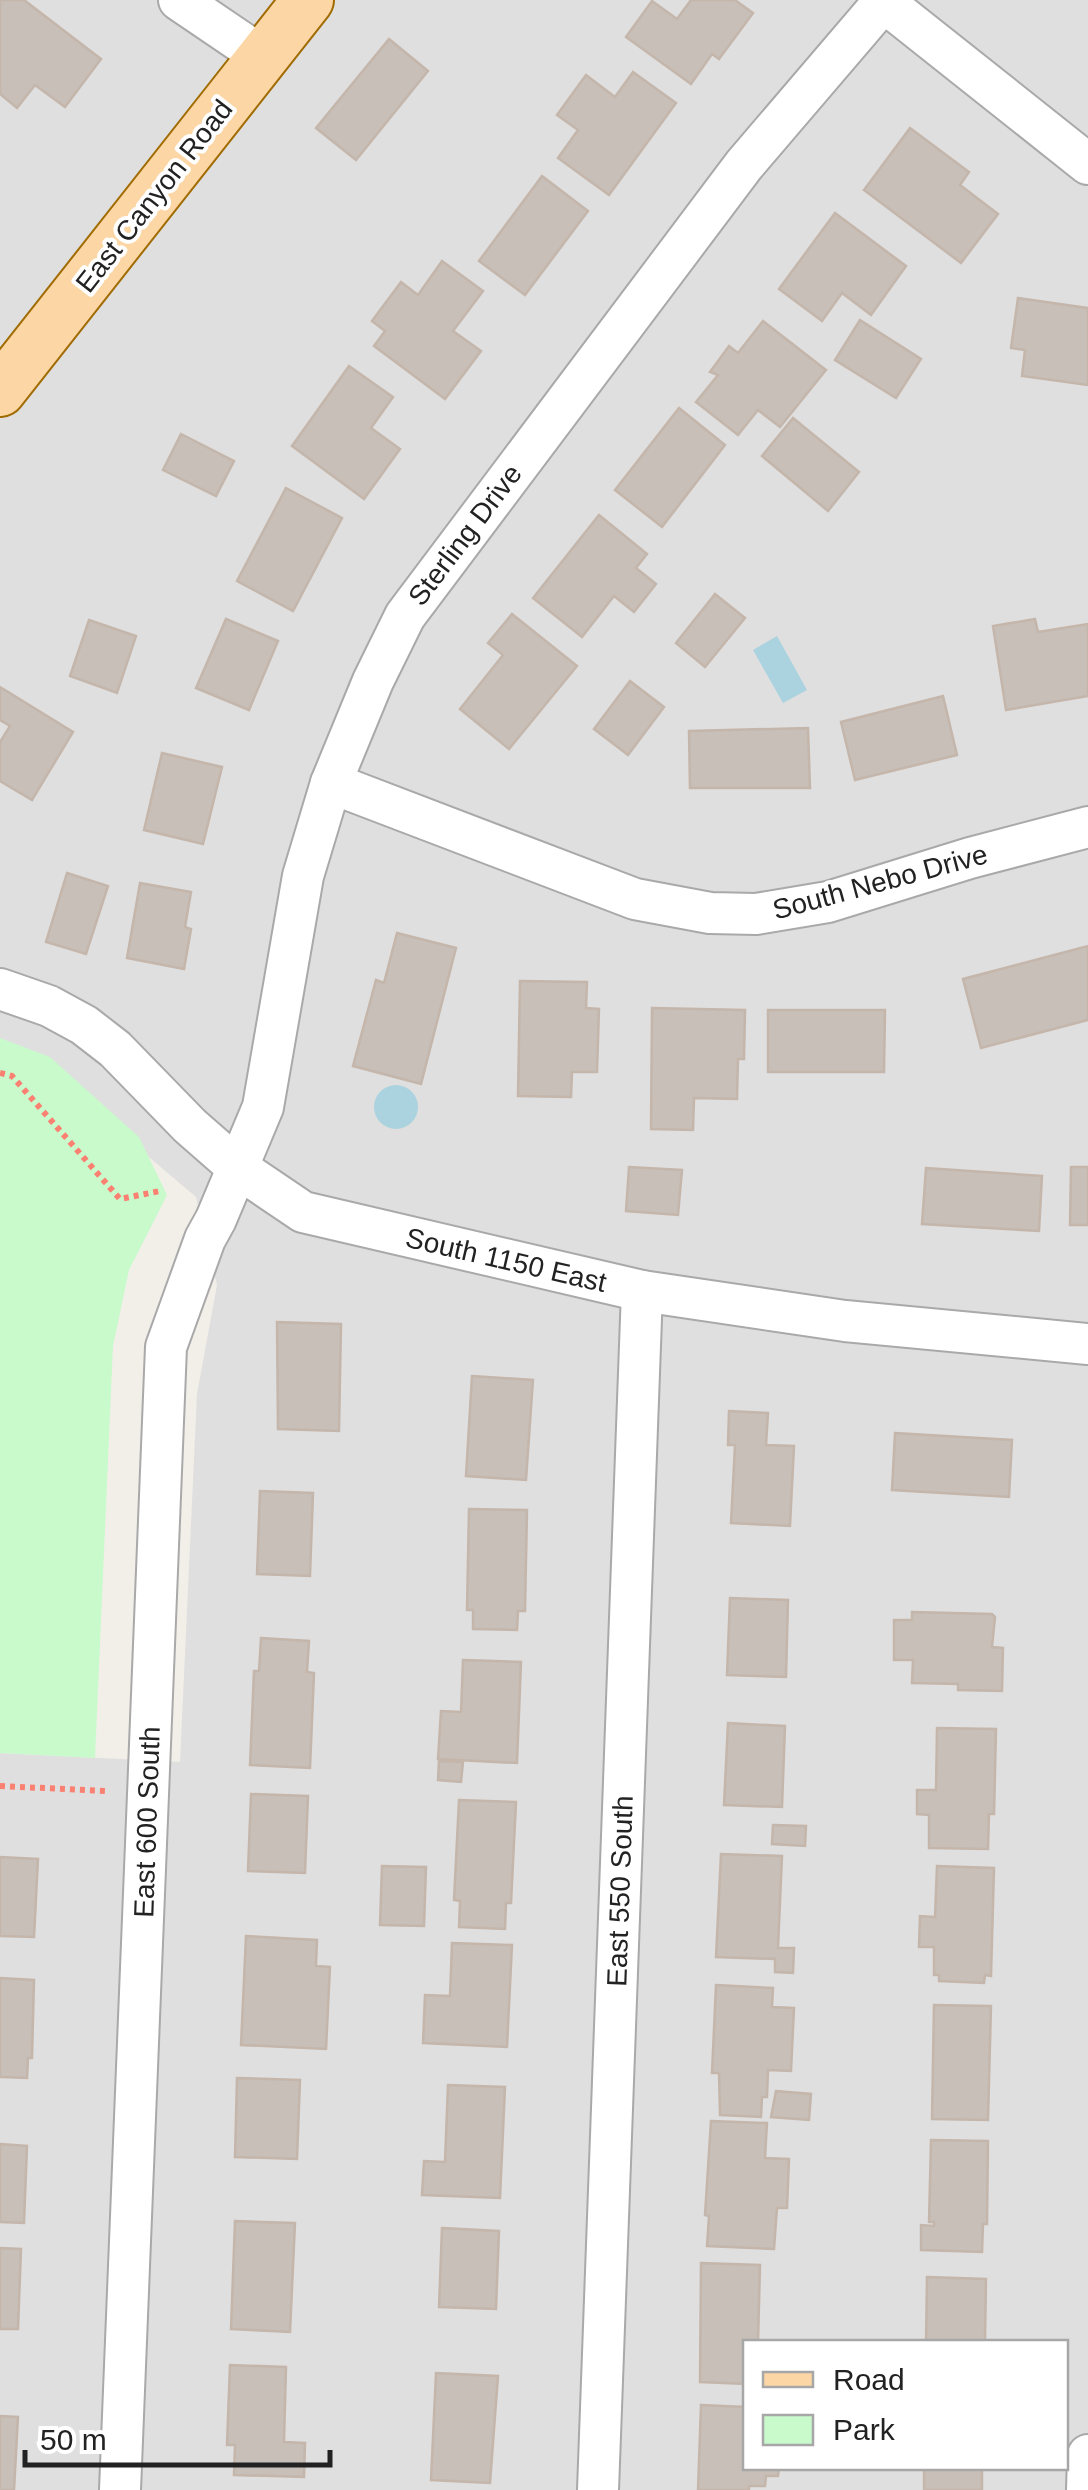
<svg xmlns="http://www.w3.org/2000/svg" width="1088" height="2490" font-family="Arial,sans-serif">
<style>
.residential{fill:#e0dfdf;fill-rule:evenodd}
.park{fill:#c8facc}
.water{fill:#aad3df}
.building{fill:#c7bfb8;stroke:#c4b6ab;stroke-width:2.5}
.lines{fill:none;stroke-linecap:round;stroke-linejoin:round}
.minor-casing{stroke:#a9a9a9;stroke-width:44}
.major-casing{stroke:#a06b00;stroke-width:54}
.path{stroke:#fa8072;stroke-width:6;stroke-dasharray:5 5;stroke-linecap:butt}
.minor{stroke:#fff;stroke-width:40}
.major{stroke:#fcd6a4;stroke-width:50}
.labels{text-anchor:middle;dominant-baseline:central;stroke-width:8;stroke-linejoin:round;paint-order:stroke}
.street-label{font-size:28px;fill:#222;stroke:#fff}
</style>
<rect width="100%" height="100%" fill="#f2efe9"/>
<path class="residential" d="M 0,0 L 1088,0 L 1088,2490 L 0,2490 L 0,1753 L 180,1762 L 197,1394 L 217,1285 L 196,1197 L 97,1113 L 0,1039 ZM 746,2342 L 1066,2342 L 1066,2468 L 746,2468 Z"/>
<polygon class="park" points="0,1038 50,1057 139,1137 167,1195 129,1270 113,1346 95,1758 0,1753"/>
<g class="water">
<polygon points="777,636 807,690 783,703 753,650"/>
<circle cx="396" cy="1107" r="22"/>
</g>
<g class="building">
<polygon points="0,0 24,0 101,59 65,107 35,85 17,108 0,94"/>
<polygon points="691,0 735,0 753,13 719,59 712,54 691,84 626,37 652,1 677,19"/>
<polygon points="389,39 428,71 356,160 316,128"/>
<polygon points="633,72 676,103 609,195 558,158 578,130 557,115 586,75 615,97"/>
<polygon points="910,128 969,172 960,185 998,214 961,263 864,190"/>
<polygon points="542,176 588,211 525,295 479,261"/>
<polygon points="835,213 906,266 871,315 842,293 822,321 779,289"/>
<polygon points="442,261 483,291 453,331 481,351 445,399 374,346 385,331 372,321 401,282 418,295"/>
<polygon points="1018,298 1088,308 1088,385 1022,376 1025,350 1011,348"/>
<polygon points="860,320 921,359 896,398 835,360"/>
<polygon points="763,321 826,370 780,427 758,410 738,435 696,402 718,375 710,372 729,346 738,353"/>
<polygon points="349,366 393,397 371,428 400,449 364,499 292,446"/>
<polygon points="679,408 725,445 662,527 615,490"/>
<polygon points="793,418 859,472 828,511 762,456"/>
<polygon points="181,434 234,461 216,496 163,470"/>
<polygon points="286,488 342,518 293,611 237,581"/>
<polygon points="599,515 647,554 636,568 656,584 634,612 614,596 582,637 533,598"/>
<polygon points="715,594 745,618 705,667 676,643"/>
<polygon points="512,614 577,666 509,749 460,709 503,655 488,643"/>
<polygon points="226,619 278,641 249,710 196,688"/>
<polygon points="1035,619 1038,632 1088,624 1088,696 1006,710 993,626"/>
<polygon points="89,620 136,636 117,693 70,676"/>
<polygon points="630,681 664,707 628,755 594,729"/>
<polygon points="0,687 73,732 32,800 0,781 0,742 10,726 0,720"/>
<polygon points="943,696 957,755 855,780 841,722"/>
<polygon points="808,728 810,788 690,788 689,731"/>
<polygon points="162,753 222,767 203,844 144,830"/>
<polygon points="67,873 108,886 86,954 46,942"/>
<polygon points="140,883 191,892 185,927 191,929 184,969 127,958"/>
<polygon points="397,933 456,948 421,1084 353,1066 376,980 384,983"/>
<polygon points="1088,946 1088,1020 981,1048 963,979"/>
<polygon points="520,981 587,982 586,1008 599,1009 597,1072 572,1072 571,1097 518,1096"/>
<polygon points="652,1008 745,1010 744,1059 738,1059 737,1099 694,1098 693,1130 651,1129"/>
<polygon points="768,1010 885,1010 884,1072 768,1072"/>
<polygon points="629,1167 682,1170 678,1215 626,1211"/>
<polygon points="1071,1167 1088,1167 1088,1225 1070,1225"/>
<polygon points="926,1168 1042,1176 1039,1231 922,1224"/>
<polygon points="277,1322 341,1324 339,1431 278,1429"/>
<polygon points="472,1376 533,1380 526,1480 466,1476"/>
<polygon points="729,1411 768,1413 766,1445 794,1446 790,1526 731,1523 735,1445 728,1445"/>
<polygon points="895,1433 1012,1440 1009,1497 892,1490"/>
<polygon points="260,1491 313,1493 310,1576 257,1574"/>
<polygon points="469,1509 527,1510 525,1611 518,1611 517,1630 473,1629 473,1610 467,1610"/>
<polygon points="730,1598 788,1600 786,1677 727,1675"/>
<polygon points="912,1612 992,1614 995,1617 992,1647 1003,1648 1002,1691 958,1690 958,1684 912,1683 913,1660 894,1660 894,1620 912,1620"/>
<polygon points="261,1638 309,1641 307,1672 314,1673 310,1768 250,1765 254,1671 259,1671"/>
<polygon points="463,1660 521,1662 517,1763 438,1759 441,1711 461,1712"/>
<polygon points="728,1723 785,1726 782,1807 724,1805"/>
<polygon points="937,1728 996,1729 994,1814 989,1814 988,1849 929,1848 929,1815 917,1814 917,1790 936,1790"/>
<polygon points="439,1761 463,1762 461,1782 438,1780"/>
<polygon points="251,1794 308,1796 305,1873 248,1871"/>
<polygon points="459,1800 516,1802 511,1903 506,1903 505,1929 459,1927 460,1901 454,1900"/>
<polygon points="773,1825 806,1826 805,1846 772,1844"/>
<polygon points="721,1854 782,1856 778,1948 794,1948 793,1973 775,1972 775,1959 716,1957"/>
<polygon points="0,1857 38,1859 34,1937 0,1936"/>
<polygon points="382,1866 426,1867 424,1926 380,1925"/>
<polygon points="937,1866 994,1868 991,1976 985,1975 984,1983 939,1981 939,1975 934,1975 934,1947 919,1947 920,1916 935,1917"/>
<polygon points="246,1936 317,1940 316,1966 330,1967 326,2049 241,2045"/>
<polygon points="452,1943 512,1945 507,2047 423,2043 425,1995 450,1996"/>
<polygon points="0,1978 34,1980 32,2058 28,2058 27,2078 0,2077"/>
<polygon points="716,1985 773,1988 772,2007 794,2008 791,2071 768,2070 767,2097 762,2097 761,2117 720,2115 719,2073 712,2073"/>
<polygon points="934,2005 991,2006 988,2120 932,2119"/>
<polygon points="237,2078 300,2080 297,2159 235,2157"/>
<polygon points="448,2085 505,2087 500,2198 422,2195 424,2161 445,2162"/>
<polygon points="776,2091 811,2094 809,2120 771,2117"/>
<polygon points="711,2121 767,2123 765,2158 789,2159 787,2208 777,2208 774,2249 707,2246 709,2216 705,2215"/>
<polygon points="931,2140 988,2141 987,2224 983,2224 982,2252 921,2250 921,2225 934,2226 934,2222 929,2222"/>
<polygon points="0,2144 27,2146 24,2223 0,2222"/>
<polygon points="235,2221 295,2223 290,2332 231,2329"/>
<polygon points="442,2228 499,2231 496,2309 439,2307"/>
<polygon points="0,2248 21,2249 18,2329 0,2329"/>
<polygon points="701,2263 760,2265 758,2342 746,2342 746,2384 700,2382"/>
<polygon points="927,2277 986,2279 985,2342 926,2342"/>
<polygon points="230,2365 286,2367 284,2442 305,2443 304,2477 234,2475 235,2445 227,2445"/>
<polygon points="436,2373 498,2376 490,2483 431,2480"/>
<polygon points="701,2405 746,2407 746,2468 779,2468 778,2476 766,2476 765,2486 749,2486 749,2490 698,2490"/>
<polygon points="0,2416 18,2417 14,2490 0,2490"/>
<rect x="924" y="2468" width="58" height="22"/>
</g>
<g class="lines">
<defs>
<g id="minor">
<polyline points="179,0 263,57"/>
<polyline points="884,2 1088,164"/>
<polyline points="331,783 635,899 710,913 756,914 828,902 970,858 1088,827"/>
<polyline points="0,989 49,1006 84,1025 115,1049 190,1126 238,1168 303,1212 642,1291 845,1321 1088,1344"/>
<polyline points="120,2490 166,1347 205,1239 216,1219 263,1107 303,876 331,783 373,681 405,616 744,165 885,0"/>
<polyline points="598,2490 642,1291"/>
<polyline points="1087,2490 1088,2455"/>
</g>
<polyline id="major" points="0,391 308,0"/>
</defs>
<use href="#minor" class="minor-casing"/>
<use href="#major" class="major-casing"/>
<g class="path">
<polyline points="0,1073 12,1076 120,1199 160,1191"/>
<polyline points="0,1786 107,1791"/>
</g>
<use href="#minor" class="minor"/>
<use href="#major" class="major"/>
</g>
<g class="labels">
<g class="street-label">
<text transform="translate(154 196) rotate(-52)">East Canyon Road</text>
<text transform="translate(465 535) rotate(-53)">Sterling Drive</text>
<text transform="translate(880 882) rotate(-15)">South Nebo Drive</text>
<text transform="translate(506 1260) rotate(13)">South 1150 East</text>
<text transform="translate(147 1822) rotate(-88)">East 600 South</text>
<text transform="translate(620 1891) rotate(-88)">East 550 South</text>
</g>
</g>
<rect x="743" y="2340" width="325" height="130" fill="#ffffff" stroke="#a7a7a7" stroke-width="2.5"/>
<rect x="763" y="2372" width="50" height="15" fill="#fcd6a4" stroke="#a7a7a7" stroke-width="2.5"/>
<text x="833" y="2390" font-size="30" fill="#222222">Road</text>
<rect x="763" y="2415" width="50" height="30" fill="#c8facc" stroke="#a7a7a7" stroke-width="2.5"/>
<text x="833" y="2440" font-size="30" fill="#222222">Park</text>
<path d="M25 2450v15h305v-15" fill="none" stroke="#222222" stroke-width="5"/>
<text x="40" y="2450" font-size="30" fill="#222222" stroke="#ffffff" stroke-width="8" paint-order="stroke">50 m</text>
</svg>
